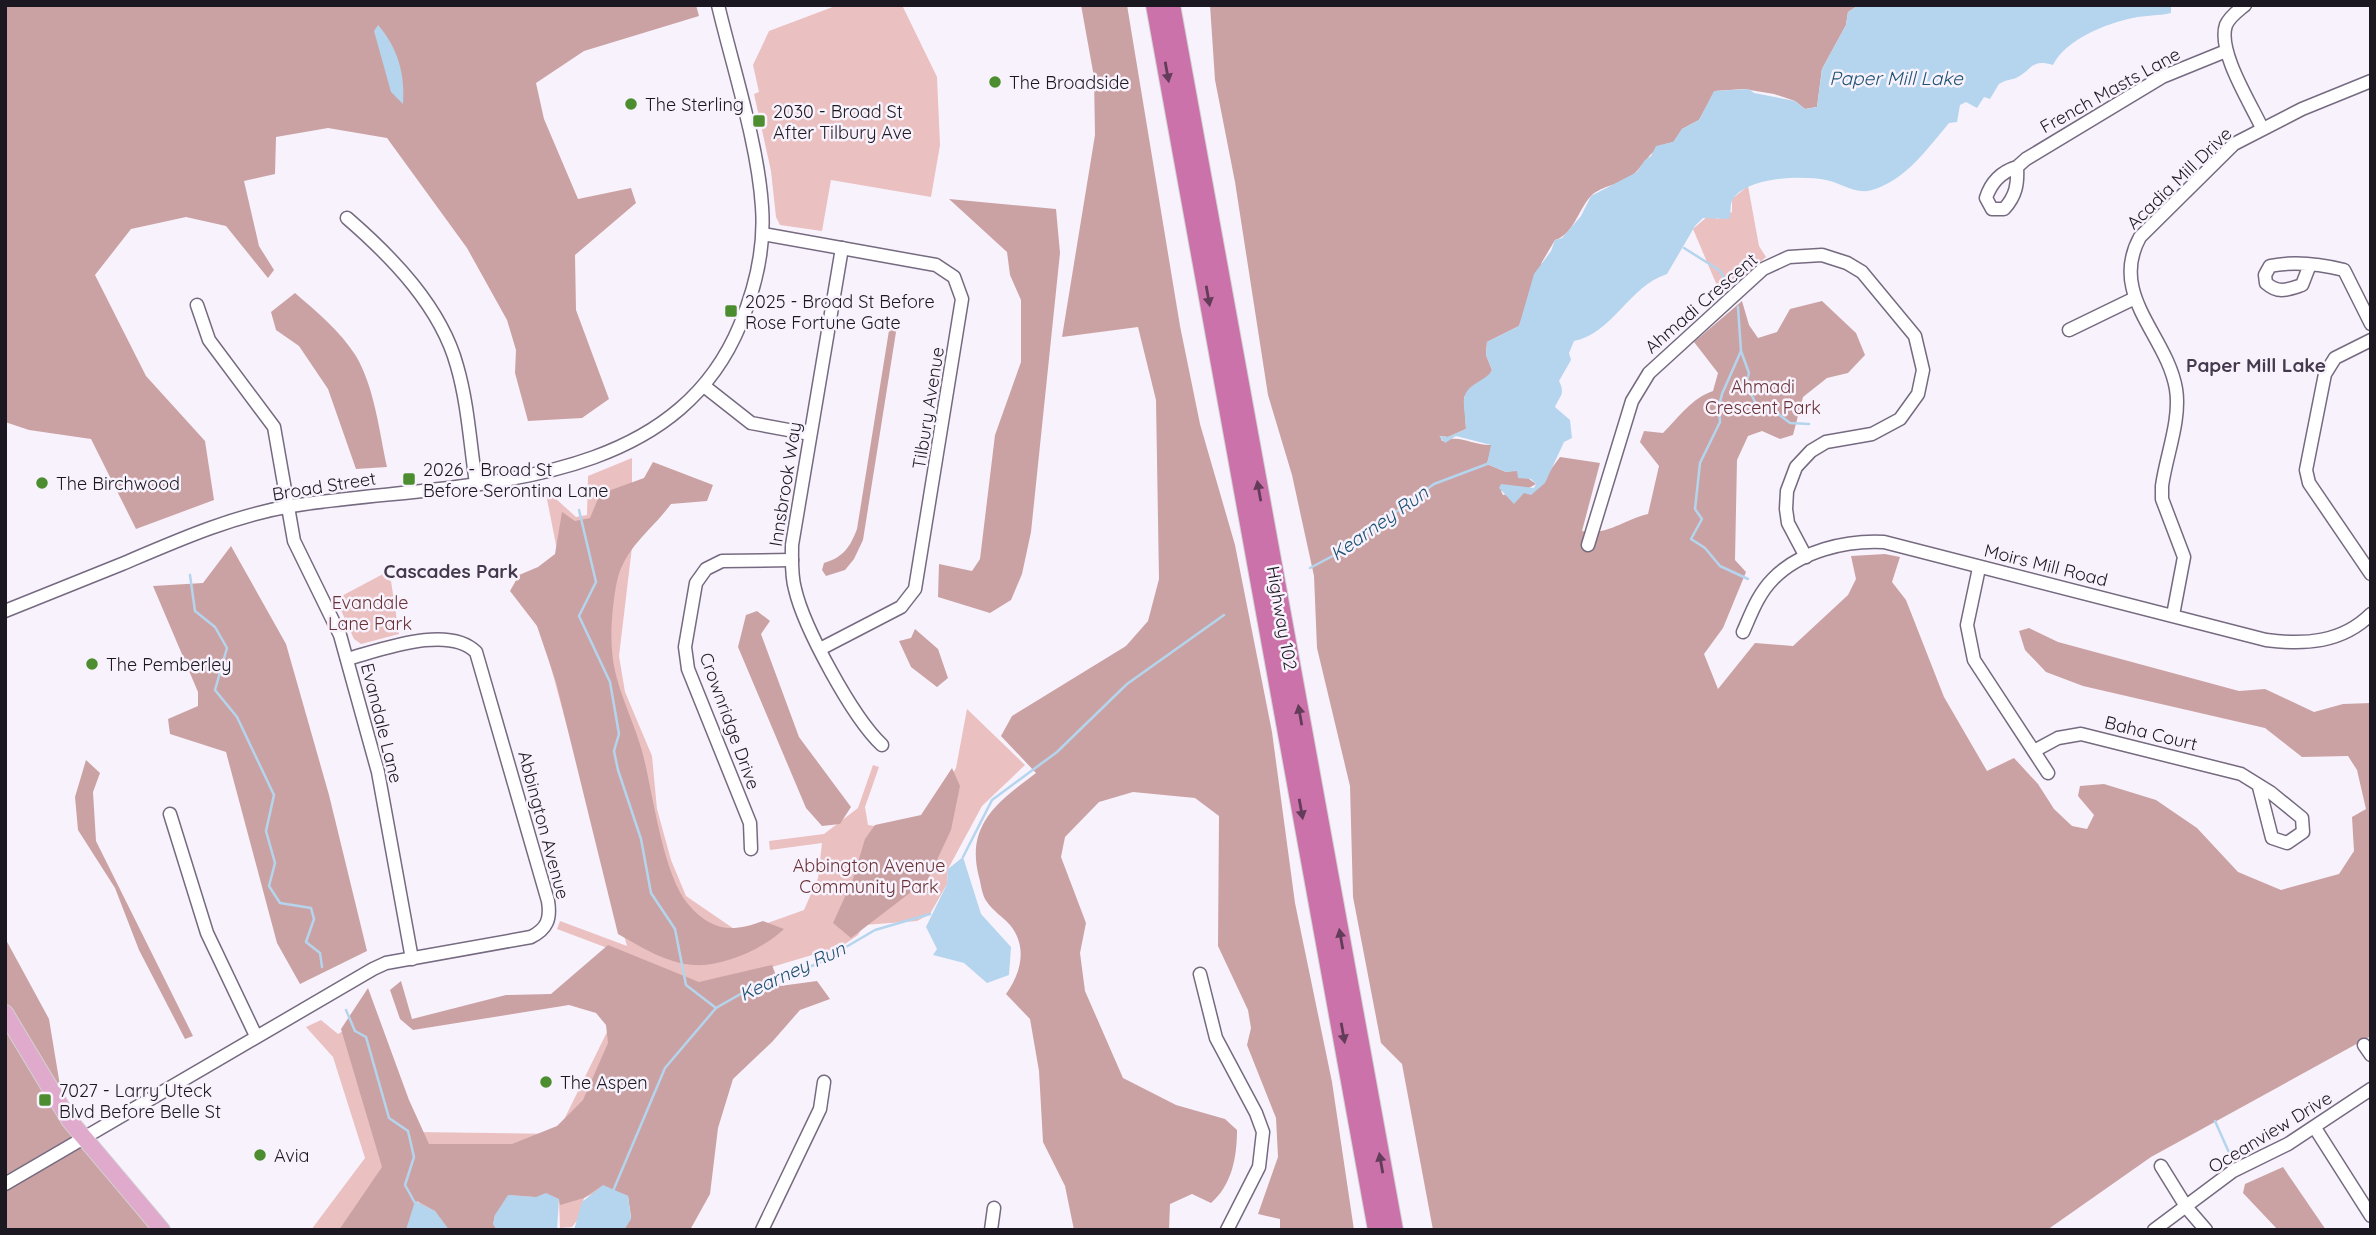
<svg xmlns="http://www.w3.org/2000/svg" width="2376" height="1235" font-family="Quicksand,sans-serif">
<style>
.green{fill:#eac0c1}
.forest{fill:#cba2a3}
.water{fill:#b4d5ed}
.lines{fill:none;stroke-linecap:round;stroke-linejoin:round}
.stream{stroke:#b4d5ed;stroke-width:2.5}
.minor-casing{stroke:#756a80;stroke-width:15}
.major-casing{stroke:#d2d1d3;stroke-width:18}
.highway-casing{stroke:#d2d1d3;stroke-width:20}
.minor{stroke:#fff;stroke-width:12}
.major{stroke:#e0aacc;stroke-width:16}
.highway{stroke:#cc72aa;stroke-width:18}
.oneway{fill:#623c58}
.poi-dot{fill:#4b8d2f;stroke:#f8f2fc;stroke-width:2.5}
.labels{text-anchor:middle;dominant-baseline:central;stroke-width:5;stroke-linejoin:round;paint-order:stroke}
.poi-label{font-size:18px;fill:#1c1821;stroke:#f8f2fc;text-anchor:start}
.street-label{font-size:18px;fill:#1c1821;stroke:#f8f2fc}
.park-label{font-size:18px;fill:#693236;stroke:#f8f2fc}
.water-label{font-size:19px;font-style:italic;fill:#1d5273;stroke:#f8f2fc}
.neighbourhood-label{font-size:19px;font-weight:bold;fill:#44394d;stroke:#f8f2fc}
</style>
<rect width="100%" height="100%" fill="#f8f2fc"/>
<g class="green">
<polygon points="838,5 902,5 937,77 940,145 931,197 831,180 822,231 780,225 776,217 771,171 754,94 759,92 753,65 769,31"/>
<polygon points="1748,186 1759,246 1766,257 1721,295 1693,229 1708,216 1718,219 1732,212 1732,199"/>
<polygon points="632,458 632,547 619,656 625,692 652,756 657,809 671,860 686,896 740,933 804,910 818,878 822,843 770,850 769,841 824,834 858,808 873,765 879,767 865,807 868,825 916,832 956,768 967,709 1025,765 982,806 948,869 947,884 930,914 917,921 864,925 858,935 842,946 772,967 597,1192 584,1198 579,1218 572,1227 560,1228 559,1200 546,1193 493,1217 497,1230 449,1230 417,1201 406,1230 311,1230 365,1158 333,1057 306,1027 321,1020 338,1034 361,1020 415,1132 557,1134 606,1034 647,975 618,952 557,929 560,921 627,946 541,631 558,555 545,489 576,517 587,515 588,476"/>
<polygon points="383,574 391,581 399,634 361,644 354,639 336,599"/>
</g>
<g class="forest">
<polygon points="5,5 696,5 699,16 584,51 536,83 544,119 578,199 631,188 636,203 575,255 576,310 609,399 582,418 528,421 515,373 516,350 507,320 467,248 387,138 328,128 276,137 275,174 244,181 259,246 274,270 268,278 226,226 186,217 131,229 95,275 146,376 205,441 214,500 136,529 91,439 29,430 5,422"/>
<path d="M 1081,5 L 1127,5 L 1180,326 L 1200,424 L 1235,545 L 1272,732 L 1295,903 L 1332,1082 L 1354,1230 L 1280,1230 L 1280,1219 L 1258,1214 L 1278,1157 L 1276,1118 L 1247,1045 L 1251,1028 L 1248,1010 L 1218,946 L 1219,816 L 1195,798 L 1133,792 L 1099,802 L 1065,837 L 1061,857 L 1086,923 L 1080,953 L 1085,991 L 1123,1078 L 1176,1105 L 1225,1119 L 1237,1130 C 1237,1157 1232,1185 1211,1203 L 1192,1194 L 1170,1204 L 1169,1230 L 1074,1230 L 1065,1186 L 1043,1142 L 1039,1071 L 1030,1019 L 1006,994 C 1021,973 1028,947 1010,925 C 1003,917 993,911 987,902 C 982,896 981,884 979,877 C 965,824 999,801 1036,773 L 1001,736 L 1012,716 L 1126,646 L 1148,621 L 1159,579 L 1156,400 L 1138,327 L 1062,337 L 1095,135 L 1094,77 Z"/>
<path d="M 1210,5 L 1859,5 L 1848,12 L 1846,25 L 1822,69 L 1817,107 L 1805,109 L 1795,101 L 1774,94 L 1744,89 L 1715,91 L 1699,120 L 1682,129 L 1674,142 C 1655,145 1649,157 1637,171 C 1626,184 1606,184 1593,194 C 1579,206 1575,234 1555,240 L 1542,262 L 1519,326 L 1487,342 L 1486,355 L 1492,370 L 1488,378 L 1464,397 L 1466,429 L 1448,437 L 1440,436 L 1442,441 C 1461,434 1473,446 1492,445 L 1487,464 L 1506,472 L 1517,470 L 1536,484 L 1527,489 C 1518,485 1511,486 1501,491 L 1503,495 C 1544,490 1537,487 1560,457 L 1600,463 L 1582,531 C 1607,536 1623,520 1648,514 L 1659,466 L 1640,442 L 1644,431 L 1663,433 C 1679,417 1692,398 1713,391 L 1718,373 L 1694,342 L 1742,301 L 1749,325 L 1758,338 L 1777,332 L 1790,309 L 1822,301 L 1856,333 L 1865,355 L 1848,373 L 1827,378 L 1803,397 L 1793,435 L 1780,439 L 1762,431 L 1748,436 L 1737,460 L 1735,560 L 1746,572 L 1723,628 L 1704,654 L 1718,689 L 1755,643 L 1793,646 L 1848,595 L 1856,579 L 1851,556 L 1885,554 L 1900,557 L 1892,582 L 1906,600 L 1944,697 L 1987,771 L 2014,758 L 2038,784 L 2054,809 L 2072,826 L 2087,829 L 2094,815 L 2078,796 L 2080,786 L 2104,784 L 2156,800 L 2197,828 L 2238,872 L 2281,890 L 2339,874 L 2354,851 L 2352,817 L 2366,809 L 2357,770 L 2348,756 L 2302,757 L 2265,728 L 2083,686 L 2046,672 L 2025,650 L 2019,631 L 2029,628 L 2058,642 L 2239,691 L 2265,689 L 2314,712 L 2343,704 L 2371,703 L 2371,1036 L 2151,1157 L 2047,1230 L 1433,1230 L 1402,1064 L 1381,1043 L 1353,897 L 1350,786 L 1317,648 L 1314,576 L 1292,475 L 1268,395 L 1235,182 L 1215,80 Z"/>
<polygon points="949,199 1056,209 1060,253 1031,532 1022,574 1011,600 990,613 938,597 939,564 972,571 980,559 995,435 1021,362 1021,300 1010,275 1007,252"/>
<path d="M 295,293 C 316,311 341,332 356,356 C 375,389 379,431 387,467 L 356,469 L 328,389 L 299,346 L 276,330 L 271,312 Z"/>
<path d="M 891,318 L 897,318 L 896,332 L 863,540 L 854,559 L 845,570 L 826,576 L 822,570 L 824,563 C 844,557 850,547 857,529 Z"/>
<path d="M 653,462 L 713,485 L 707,501 L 671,504 C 651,531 625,547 617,581 C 613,601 610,630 612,650 C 614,685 633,718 642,751 C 653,791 662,873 688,904 C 711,931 731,933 763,921 L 784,929 C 763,949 723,967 694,965 C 666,963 641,947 618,934 L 556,682 L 537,626 L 510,591 L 519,575 L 538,567 L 555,554 L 562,512 L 575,521 L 590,518 L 600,494 L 644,478 Z"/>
<polygon points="231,546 286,644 329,795 367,951 300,984 277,943 226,752 170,734 168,719 198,706 198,692 153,586 203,583"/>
<polygon points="757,611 770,621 761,634 799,737 851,807 840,824 822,826 806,808 738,647 746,615"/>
<polygon points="915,629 938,649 948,678 937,687 911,667 899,641 911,638"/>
<polygon points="86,760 100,773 93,792 96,841 193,1036 185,1039 139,950 115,888 78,830 75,797"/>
<polygon points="952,768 960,786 951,830 928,879 851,938 833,923 853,879 865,839 875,825 921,815"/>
<polygon points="5,938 49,1019 66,1122 162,1230 5,1230"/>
<polygon points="608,945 699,982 772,965 780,986 817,981 830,999 800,1010 772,1042 733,1079 718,1128 710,1194 690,1230 624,1230 631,1217 628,1196 602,1186 584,1198 560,1205 559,1199 510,1195 495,1215 493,1224 497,1230 449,1230 435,1211 417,1201 406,1230 339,1230 382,1167 341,1029 368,988 409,1100 429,1144 512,1144 557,1126 583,1100 608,1043 606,1025 596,1013 569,1005 413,1030 400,1019 390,990 401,981 412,1019 506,995 551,994"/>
<polygon points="2283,1167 2326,1230 2278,1230 2243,1193 2245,1184"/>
</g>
<g class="water">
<path d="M 1859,5 L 2171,5 L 2171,13 C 2159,16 2145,15 2133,18 C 2107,23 2065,40 2053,65 C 2030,58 2032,71 2016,78 C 2010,80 2005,80 1999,84 L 1990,99 L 1984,97 L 1977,108 L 1966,102 L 1960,105 L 1957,122 L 1949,123 C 1927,149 1906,180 1872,190 C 1855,195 1842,183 1826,180 C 1802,175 1748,177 1733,199 C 1729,204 1732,213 1729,219 L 1703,218 L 1695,226 L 1667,274 C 1629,286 1612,334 1574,341 L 1569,353 L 1571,360 L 1559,381 C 1566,395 1559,396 1555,407 L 1570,420 L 1572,438 L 1564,442 L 1545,483 L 1531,495 L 1524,493 L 1514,504 L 1499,488 L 1501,484 L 1534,488 L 1536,484 L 1531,479 L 1518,478 L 1517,471 L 1506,472 L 1487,464 L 1491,445 L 1456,436 L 1445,443 L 1439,436 L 1448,437 L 1466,429 C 1466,419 1463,408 1464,399 C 1466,383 1486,382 1492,370 L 1486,355 L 1487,342 L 1519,326 L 1534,274 L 1551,251 L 1555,240 L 1562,238 L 1581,216 L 1591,196 L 1637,172 L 1645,160 L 1651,156 L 1656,146 L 1673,142 L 1682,129 L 1699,120 L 1714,91 L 1749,89 L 1754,93 L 1795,101 L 1805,109 L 1817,107 L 1822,69 L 1846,25 L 1848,12 Z"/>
<path d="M 378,25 C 398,48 405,74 403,104 L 391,92 L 374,31 Z"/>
<polygon points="963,857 981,914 1011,947 1009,975 987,983 964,963 933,955 937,949 926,927 947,884 948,869"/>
<polygon points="603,1185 628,1196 631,1219 624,1230 574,1230 582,1202"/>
<polygon points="546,1193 559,1199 557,1230 497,1230 493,1224 495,1215 508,1195 536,1197"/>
<polygon points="415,1201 435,1211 449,1230 406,1230"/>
</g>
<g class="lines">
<g class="stream">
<polyline points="1684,248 1719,270 1730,287"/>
<polyline points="1738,307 1741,351 1749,373 1746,384 1760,412 1773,410 1790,423 1809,424"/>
<polyline points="1741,351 1722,394 1719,406 1720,422 1700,463 1695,509 1702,519 1691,539 1705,548 1720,566 1748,579"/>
<polyline points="579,510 596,582 579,616 610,682 619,734 614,751 618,770 641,839 651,893 675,929 686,985 716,1008"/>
<polyline points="1310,568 1342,551 1434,484 1487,464"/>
<polyline points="190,575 195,611 215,627 227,648 215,690 237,717 274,795 266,831 275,863 269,886 280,903 311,908 314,919 306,942 320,953 322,967"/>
<polyline points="963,857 992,800 1057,752 1127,684 1224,615"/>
<polyline points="346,1010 355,1031 366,1037 389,1118 408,1131 414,1157 405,1185 415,1203"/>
<polyline points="2215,1121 2231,1157"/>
<polyline points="613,1191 665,1068 716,1008 751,988 817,964 875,930 930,914"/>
</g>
<defs>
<g id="minor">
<path d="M 2245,5 C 2238,11 2230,16 2226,25 C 2217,51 2251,104 2262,128"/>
<path d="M 2017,167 C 2001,172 1991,182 1986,198 L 1992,209 L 2004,209 C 2016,196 2018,184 2017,167 L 2026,159 L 2162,77 L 2226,51"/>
<path d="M 347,218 C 392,257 441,307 457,366 C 468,404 470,444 476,483"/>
<polyline points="763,234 936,265 954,277 962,299 915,589 901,607 822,648"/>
<path d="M 842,248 L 792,545 C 792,560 791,575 795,589 C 804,628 853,718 882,745"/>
<path d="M 2309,267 L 2302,285 C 2287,290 2278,294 2266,283 L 2265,275 L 2270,266 C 2294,261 2320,264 2344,270 L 2371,324"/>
<polyline points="197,305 209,340 274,427 294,541 340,635 378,772 412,959"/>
<polyline points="2069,330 2135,298"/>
<polyline points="2371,340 2335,358 2325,374 2306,470 2309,483 2371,574"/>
<polyline points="704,386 751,423 810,434"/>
<polyline points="1588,545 1632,401 1649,373 1763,269 1789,257 1822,255 1847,263 1862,272 1915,336 1923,370 1918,394 1900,419 1872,434 1826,442 1811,451 1796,467 1787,491 1786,509 1788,523 1806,557"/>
<polyline points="1979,568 1967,625 1974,660 2048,773"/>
<path d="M 5,611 C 44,595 83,580 122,564 C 176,541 232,516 291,506 C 446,481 668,499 740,325 C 755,289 765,247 762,207 C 758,144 733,68 718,5"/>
<path d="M 2173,615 L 2184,557 L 2162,499 L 2162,486 C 2166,456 2181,420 2176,389 C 2167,335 2108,295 2140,237 L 2234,144 L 2302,109 L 2371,81"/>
<path d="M 1743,632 C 1751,614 1758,594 1773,579 C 1800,551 1846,540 1884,542 L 2266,640 C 2304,645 2342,643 2371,614"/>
<polyline points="2034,751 2058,738 2081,734 2241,774 2270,792 2302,818 2303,832 2287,843 2272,838 2259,787"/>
<polyline points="170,814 207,933 256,1036"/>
<polyline points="751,849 750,823 688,669 685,647 696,583 706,569 722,561 792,560"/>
<polyline points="1200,974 1216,1038 1256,1113 1263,1132 1259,1167 1227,1230"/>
<polyline points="2364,1045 2371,1055"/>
<polyline points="2315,1128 2371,1216"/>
<polyline points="2161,1166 2187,1208 2206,1230"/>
<path d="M 5,1184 L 373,969 L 386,963 L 531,937 C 547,929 551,919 548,901 L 476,652 C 448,624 381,650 347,659"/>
<polyline points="762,1230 820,1109 824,1082"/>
<polyline points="991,1230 994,1208"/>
<polyline points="2154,1230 2233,1171 2288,1144 2371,1089"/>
</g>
<polyline id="major" points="5,1013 70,1121 162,1230"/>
<g id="highway">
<polyline points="1155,5 1377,1230"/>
<polyline points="1171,5 1394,1230"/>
</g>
</defs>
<use href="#minor" class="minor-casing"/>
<use href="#major" class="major-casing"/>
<use href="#highway" class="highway-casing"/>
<use href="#minor" class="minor"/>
<use href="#major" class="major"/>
<use href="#highway" class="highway"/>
</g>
<defs><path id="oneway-solid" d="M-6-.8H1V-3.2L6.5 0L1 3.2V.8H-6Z" transform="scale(1.75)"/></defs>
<g class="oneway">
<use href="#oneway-solid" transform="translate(1167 72) rotate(80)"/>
<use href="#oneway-solid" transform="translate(1208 296) rotate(80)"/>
<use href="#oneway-solid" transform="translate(1259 491) rotate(-100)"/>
<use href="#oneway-solid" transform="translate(1300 715) rotate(-100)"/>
<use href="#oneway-solid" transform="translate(1301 809) rotate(80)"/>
<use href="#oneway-solid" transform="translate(1341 939) rotate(-100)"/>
<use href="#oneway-solid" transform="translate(1343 1033) rotate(80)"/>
<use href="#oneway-solid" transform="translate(1381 1163) rotate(-100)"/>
</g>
<g class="poi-dot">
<circle cx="995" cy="82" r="7"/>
<circle cx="631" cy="104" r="7"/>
<rect x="752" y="114" width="14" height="14" rx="3.5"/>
<rect x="724" y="304" width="14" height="14" rx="3.5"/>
<rect x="402" y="472" width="14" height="14" rx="3.5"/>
<circle cx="42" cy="483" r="7"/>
<circle cx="92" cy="664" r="7"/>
<circle cx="546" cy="1082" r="7"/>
<rect x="38" y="1093" width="14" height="14" rx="3.5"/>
<circle cx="260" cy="1155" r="7"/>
</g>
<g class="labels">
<g class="poi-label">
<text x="1009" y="82">The Broadside</text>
<text x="645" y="104">The Sterling</text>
<text x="773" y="111">2030 - Broad St<tspan x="773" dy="21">After Tilbury Ave</tspan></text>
<text x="745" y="301">2025 - Broad St Before<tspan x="745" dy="21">Rose Fortune Gate</tspan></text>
<text x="423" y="469">2026 - Broad St<tspan x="423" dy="21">Before Serontina Lane</tspan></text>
<text x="56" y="483">The Birchwood</text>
<text x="106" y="664">The Pemberley</text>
<text x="560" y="1082">The Aspen</text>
<text x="59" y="1090">7027 - Larry Uteck<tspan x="59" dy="21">Blvd Before Belle St</tspan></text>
<text x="274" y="1155">Avia</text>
</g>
<g class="street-label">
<text transform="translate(2110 90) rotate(-29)">French Masts Lane</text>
<text transform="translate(2179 178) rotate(-44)">Acadia Mill Drive</text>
<text transform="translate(1701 303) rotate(-41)">Ahmadi Crescent</text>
<text transform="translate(928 408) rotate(-81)">Tilbury Avenue</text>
<text transform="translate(785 484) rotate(-81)">Innsbrook Way</text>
<text transform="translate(324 486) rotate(-9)">Broad Street</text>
<text transform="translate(2046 565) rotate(14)">Moirs Mill Road</text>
<text transform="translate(1282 618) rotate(80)">Highway 102</text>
<text transform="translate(730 721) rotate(70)">Crownridge Drive</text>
<text transform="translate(382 723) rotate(76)">Evandale Lane</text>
<text transform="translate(2151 733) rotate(14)">Baha Court</text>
<text transform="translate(544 825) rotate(75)">Abbington Avenue</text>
<text transform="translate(2270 1132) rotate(-31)">Oceanview Drive</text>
</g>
<g class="park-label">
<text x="1763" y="386">Ahmadi<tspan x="1763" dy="21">Crescent Park</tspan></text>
<text x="370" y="602">Evandale<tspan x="370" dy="21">Lane Park</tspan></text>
<text x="869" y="865">Abbington Avenue<tspan x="869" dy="21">Community Park</tspan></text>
</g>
<g class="water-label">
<text x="1896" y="78">Paper Mill Lake</text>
<text transform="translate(1379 523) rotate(-35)">Kearney Run</text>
<text transform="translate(792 971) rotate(-25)">Kearney Run</text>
</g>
<g class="neighbourhood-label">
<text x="2256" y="365">Paper Mill Lake</text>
<text x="451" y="571">Cascades Park</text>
</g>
</g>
<rect width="2376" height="1235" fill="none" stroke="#1c1821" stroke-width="14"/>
</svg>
